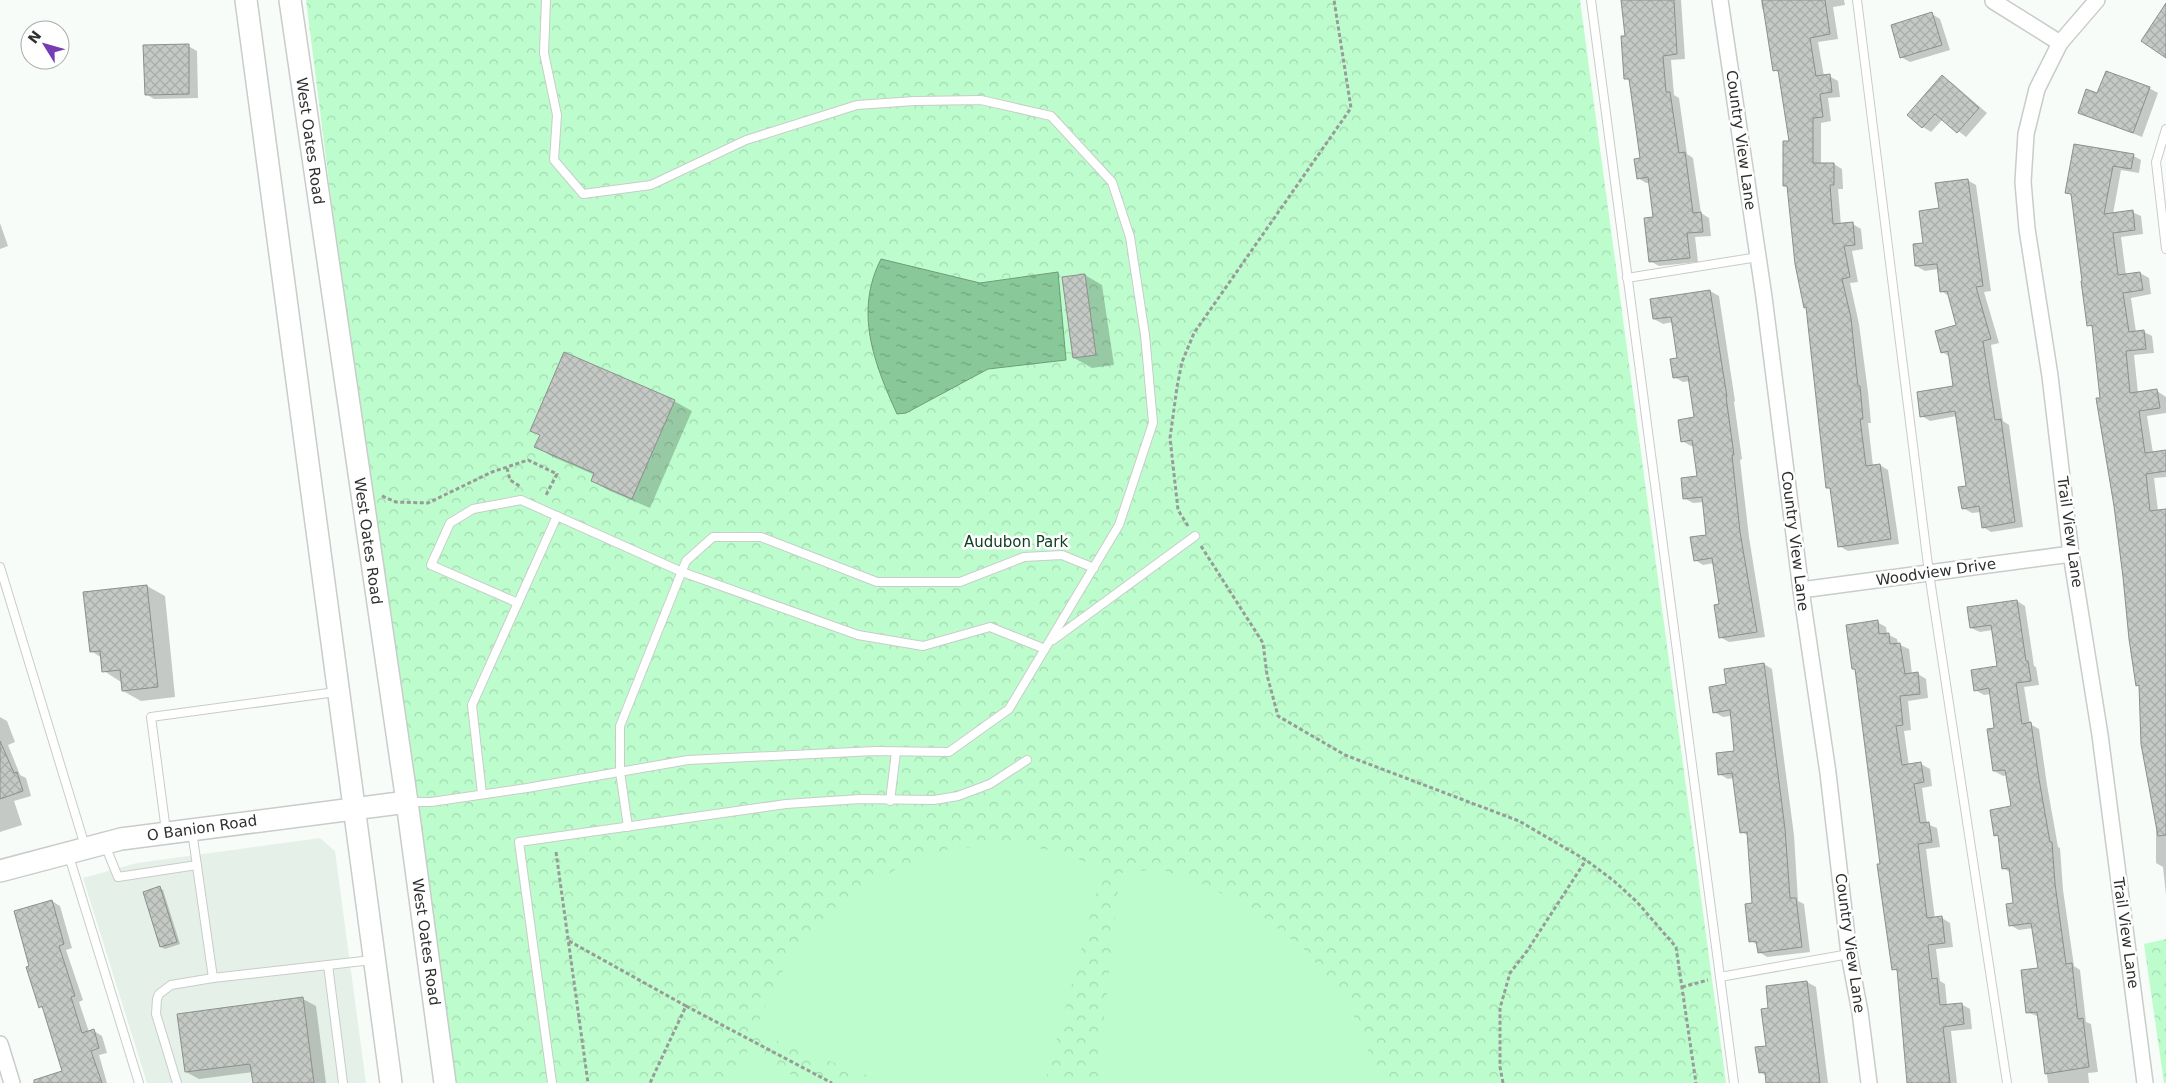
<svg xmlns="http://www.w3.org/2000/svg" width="2166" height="1083" font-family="'DejaVu Sans',sans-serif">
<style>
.built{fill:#e5f1e8}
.park{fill:url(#park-crowns)}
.pitch{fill:#bdfdcd}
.water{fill:url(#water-ripples);stroke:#6e9b79}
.shadow{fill:#0003}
.building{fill:url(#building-cross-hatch);stroke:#8b908c}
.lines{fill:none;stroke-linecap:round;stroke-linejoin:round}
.lane-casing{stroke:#c8cdc9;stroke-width:10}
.street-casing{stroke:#c8cdc9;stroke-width:18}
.secondary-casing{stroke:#c8cdc9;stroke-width:24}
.path{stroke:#989c99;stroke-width:3;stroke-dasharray:4 2.5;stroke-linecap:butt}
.lane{stroke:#fff;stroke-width:8}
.street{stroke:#fff;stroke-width:15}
.secondary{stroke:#fff;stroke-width:21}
.labels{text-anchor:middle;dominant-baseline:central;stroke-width:5;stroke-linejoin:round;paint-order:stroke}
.street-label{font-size:15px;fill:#2e302e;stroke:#fff}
.park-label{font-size:15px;fill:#0f4021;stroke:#fff}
</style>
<defs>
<pattern id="park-crowns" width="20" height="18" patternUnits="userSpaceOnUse" patternTransform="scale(1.25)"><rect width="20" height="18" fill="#bdfdcd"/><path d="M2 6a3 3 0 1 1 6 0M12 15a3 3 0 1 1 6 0" fill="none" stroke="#a3d9b0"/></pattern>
<pattern id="water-ripples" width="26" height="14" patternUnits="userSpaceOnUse" patternTransform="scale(1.25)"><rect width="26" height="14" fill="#89c999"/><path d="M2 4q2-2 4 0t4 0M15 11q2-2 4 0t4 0" fill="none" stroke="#70a47d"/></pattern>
<pattern id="building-cross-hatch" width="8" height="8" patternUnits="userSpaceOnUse" patternTransform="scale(1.25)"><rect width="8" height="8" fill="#c4c9c5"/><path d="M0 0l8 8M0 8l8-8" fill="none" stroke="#a9adaa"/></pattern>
</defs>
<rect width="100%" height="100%" fill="#f7fcf8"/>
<polygon class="built" points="320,838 335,851 366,1083 147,1083 83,878 137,863"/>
<g class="park">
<polygon points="306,0 1580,0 1726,1083 455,1083 372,484 340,270"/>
<polygon points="2166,939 2166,1083 2164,1083 2144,944"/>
</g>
<g class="pitch">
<polygon points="1011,844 1061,852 1103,869 1045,1083 887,1083 754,1032 778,978 806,939 841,902 895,870 949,849"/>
<polygon points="1160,869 1200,883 1253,909 1306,951 1349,1004 1376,1070 1377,1083 1097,1083 1120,873"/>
<polygon points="751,1046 803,1083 729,1083"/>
</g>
<path class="water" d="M 881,259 L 980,283 L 1058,272 L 1066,360 L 988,369 L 906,413 L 897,414 C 874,363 854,312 881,259 Z"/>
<g class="shadow">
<polygon points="1622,0 1681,0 1685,59 1671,60 1674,95 1679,98 1687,154 1693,158 1701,213 1709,218 1711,236 1695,237 1698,262 1659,266 1650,261 1655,218 1650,183 1646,183 1638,178 1641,159 1631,81 1626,78 1626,37"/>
<polygon points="1761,0 1844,0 1845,5 1833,7 1838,39 1818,42 1824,76 1829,76 1838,81 1840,97 1828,98 1831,121 1821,123 1821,164 1834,164 1842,169 1843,189 1838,189 1841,225 1853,224 1861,229 1863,249 1852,251 1858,282 1850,283 1859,324 1868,392 1871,423 1868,423 1873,466 1880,465 1888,470 1899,544 1848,551 1839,546 1831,490 1827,487 1808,309 1805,307 1789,188 1784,185 1790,142 1780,73 1774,70 1765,11 1762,9"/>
<polygon points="1932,14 1940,19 1950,50 1910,62 1901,57"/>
<polygon points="188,46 197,51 198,98 154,99 146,94"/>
<polygon points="1942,77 1951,82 1987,113 1966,137 1943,119 1931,132 1923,127"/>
<polygon points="2149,88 2158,93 2142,137 2079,112 2098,95"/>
<polygon points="2132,155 2141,160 2139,173 2121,170 2113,214 2132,212 2141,216 2143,234 2121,237 2126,275 2140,273 2149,278 2151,294 2131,298 2136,332 2144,332 2152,336 2154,353 2134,355 2138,393 2157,391 2166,397 2166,413 2147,416 2153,453 2166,451 2166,477 2154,478 2158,511 2166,510 2166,895 2163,867 2156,863 2156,819 2141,687 2137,685 2093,328 2089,325 2073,196 2066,192"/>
<polygon points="1967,180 1976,185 1991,291 1984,292 1999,343 1991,345 2003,421 2009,425 2023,527 1991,532 1983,527 1981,512 1972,513 1963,508 1967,487 1957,416 1930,421 1922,416 1954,387 1950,357 1942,352 1958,326 1949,296 1941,291 1938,269 1925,271 1916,266 1940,210"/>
<polygon points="0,223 8,246 0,249"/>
<polygon points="1085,275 1102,285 1114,365 1092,368 1074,358"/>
<polygon points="1710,291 1719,296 1735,401 1734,402 1742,459 1740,460 1749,537 1765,637 1729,642 1720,637 1721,605 1714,563 1703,565 1695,560 1707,536 1704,502 1693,503 1684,498 1698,477 1694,445 1691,446 1682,441 1696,418 1690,381 1683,382 1674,377 1679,359 1673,322 1663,324 1654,319"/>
<polygon points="674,401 692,411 650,508 610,491 592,481 595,475 553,457 536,447"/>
<polygon points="147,586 165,596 175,697 141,701 123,691 121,682 104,671 102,658 91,651 84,593"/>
<polygon points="2017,601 2025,606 2034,666 2036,667 2039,685 2024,687 2030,724 2039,729 2047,785 2058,847 2060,848 2063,890 2074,966 2080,970 2086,1022 2091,1024 2098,1072 2088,1073 2089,1083 2048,1083 2039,1017 2027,1012 2039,969 2033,928 2019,930 2010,925 2015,904 2011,873 2003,868 1999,837 1996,835 2012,807 2007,775 2003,776 1994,771 1996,729 1991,694 1984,695 1975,690 1998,667 1993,630 1980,632 1971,628"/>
<polygon points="1877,622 1886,627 1887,634 1897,639 1898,644 1909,649 1912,674 1918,674 1926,679 1928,698 1908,701 1911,730 1904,731 1909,766 1921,764 1930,769 1932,786 1922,788 1927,824 1937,828 1940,847 1926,849 1935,919 1942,918 1950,923 1953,947 1936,949 1940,981 1945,984 1947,1005 1961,1004 1970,1009 1972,1029 1951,1031 1957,1083 1909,1083 1903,1044 1906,1044 1899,972 1893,969 1882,865 1857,671 1853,669"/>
<polygon points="1764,664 1772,669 1794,835 1798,901 1804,904 1810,952 1767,957 1759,952 1758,945 1750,941 1754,904 1749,836 1741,832 1734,778 1728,779 1719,774 1736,753 1731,716 1723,717 1714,712 1728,685"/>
<polygon points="0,717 7,721 15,742 8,745 20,775 26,778 31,796 14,801 22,825 0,832"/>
<polygon points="159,888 163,890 180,944 165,949 161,947"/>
<polygon points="52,901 60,906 72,948 66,950 83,1000 79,1002 89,1032 94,1031 102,1036 107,1053 99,1055 107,1083 64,1083 63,1072 45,1009 40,1007 31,967"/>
<polygon points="1807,982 1816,987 1828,1083 1768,1083 1766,1076 1760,1072 1767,1047 1770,1009"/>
<polygon points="303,999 316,1006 326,1083 254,1083 253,1072 199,1079 186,1072"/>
</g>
<g class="building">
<polygon points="1621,0 1674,0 1677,54 1663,56 1666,92 1670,92 1679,153 1685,152 1693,213 1701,212 1703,232 1687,233 1690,258 1649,262 1644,218 1653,217 1648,177 1637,179 1634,159 1640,158 1629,79 1624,79 1621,36 1625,36"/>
<polygon points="1762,0 1825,0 1830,34 1810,38 1816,76 1830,74 1832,92 1820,94 1823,117 1813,118 1813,163 1834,163 1834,185 1830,185 1833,224 1853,222 1855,245 1844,246 1850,277 1842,279 1851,318 1858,386 1860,386 1863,419 1860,419 1866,466 1880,464 1891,539 1838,547 1830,488 1826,488 1806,307 1804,308 1795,264 1787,186 1783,186 1783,141 1789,141 1778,70 1773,71"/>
<polygon points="2166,3 2166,58 2141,41"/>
<polygon points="1932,12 1942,45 1900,58 1891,25"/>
<polygon points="189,44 189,94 145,95 143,45"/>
<polygon points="2106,71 2150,87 2133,133 2078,113 2086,89 2097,93"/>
<polygon points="1942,75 1979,108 1957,133 1935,114 1922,128 1907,115"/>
<polygon points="2074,144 2134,154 2131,169 2113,166 2104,214 2133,210 2135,230 2113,233 2118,275 2140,272 2143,290 2123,293 2129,332 2144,330 2146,349 2126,351 2130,393 2157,389 2160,408 2139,411 2145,453 2166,450 2166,471 2146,474 2150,511 2166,509 2166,835 2158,836 2141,744 2139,685 2136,686 2129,639 2123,577 2114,506 2096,398 2100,398 2092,325 2087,326 2081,281 2082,281 2071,194 2065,193"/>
<polygon points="1968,179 1983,286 1976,287 1991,339 1983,341 1995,420 2001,419 2015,522 1982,528 1979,506 1962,509 1958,487 1966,486 1955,411 1920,417 1917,392 1953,386 1948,351 1941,353 1935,331 1956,325 1947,291 1940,292 1937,264 1915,266 1913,244 1923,243 1919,211 1939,208 1935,183"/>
<polygon points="1085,274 1096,355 1073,358 1062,277"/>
<polygon points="1710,290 1727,397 1726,397 1734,455 1732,455 1740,532 1757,632 1719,638 1714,605 1719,604 1712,558 1694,561 1690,537 1706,535 1702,497 1683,499 1681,478 1697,476 1692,440 1681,442 1678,420 1694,417 1688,376 1673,378 1670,359 1677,358 1671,317 1653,319 1650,299"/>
<polygon points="564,352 675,400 632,499 591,481 594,473 534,447 540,435 530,431"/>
<polygon points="147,585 158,687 122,691 120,670 102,672 100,651 90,652 83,592"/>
<polygon points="2017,600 2026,661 2028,661 2031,681 2016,683 2022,724 2031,722 2039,779 2050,842 2052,842 2055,884 2066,964 2072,963 2078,1019 2083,1018 2089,1067 2045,1074 2037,1012 2026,1013 2021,970 2038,968 2031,923 2009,926 2006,904 2013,903 2009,868 2002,869 1998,835 1994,836 1990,810 2011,806 2005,770 1993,771 1987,729 1994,728 1989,688 1974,691 1971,670 1997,666 1991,625 1970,628 1967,607"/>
<polygon points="1878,620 1879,634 1889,633 1890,644 1900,643 1905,674 1918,672 1920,694 1900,696 1903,725 1896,726 1902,765 1921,762 1924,782 1914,784 1920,823 1929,822 1932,842 1918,844 1927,918 1942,916 1945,943 1928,945 1932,979 1937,978 1940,1005 1962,1003 1964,1024 1943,1027 1950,1083 1907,1083 1897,969 1892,970 1877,864 1880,864 1855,669 1852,669 1846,625"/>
<polygon points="1764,663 1785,829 1790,898 1796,898 1802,947 1758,953 1756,941 1749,942 1745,904 1752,903 1747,832 1740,833 1732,773 1718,775 1716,753 1734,751 1730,710 1713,713 1709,687 1726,684 1724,669"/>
<polygon points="0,741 14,773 17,772 23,791 0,799"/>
<polygon points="160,886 177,942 160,947 143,892"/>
<polygon points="52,900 64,944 59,946 75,996 71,997 82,1033 94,1029 99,1048 91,1051 102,1083 34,1083 34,1080 62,1071 42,1006 39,1008 26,967 29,966 14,911"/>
<polygon points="1807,981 1820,1083 1766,1083 1765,1072 1759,1073 1755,1047 1766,1046 1761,1009 1768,1008 1766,986"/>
<polygon points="303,997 314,1083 253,1083 250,1064 185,1072 177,1014"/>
</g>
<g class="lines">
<defs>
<g id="lane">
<polyline points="1591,0 1734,1083"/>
<polyline points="1857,0 1929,573 2007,1083"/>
<polyline points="2166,129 2156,162 2166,249"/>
<polyline points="1627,278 1758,257"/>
<polyline points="0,567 85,846"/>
<polyline points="518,603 431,565 450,523 473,509 521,500 682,572 858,635 923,646 990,627 1045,649"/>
<polyline points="1053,640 1195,536"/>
<polyline points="482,794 472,705 557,516"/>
<polyline points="890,801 896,752"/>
<polyline points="408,802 431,802 527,788 688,760 875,751 949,752 1009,709 1119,525 1153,423 1145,335 1130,237 1112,182 1051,116 981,100 915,101 857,105 746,140 651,185 583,194 554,160 557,115 544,53 546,0"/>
<polyline points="628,827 620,772 620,726 686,561 713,537 761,537 877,582 960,582 1024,557 1062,555 1094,568"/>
<polyline points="166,831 151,717 336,692"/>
<polyline points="192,831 213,978 372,960"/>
<polyline points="105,845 118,877 197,865"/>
<polyline points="68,853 139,1083"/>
<polyline points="328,965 343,1083"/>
<polyline points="1720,977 1849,954"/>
<polyline points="177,1083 156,1014 157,999 159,994 171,985 213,978"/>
<polyline points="552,1083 519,842 786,804 860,799 934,800 958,796 990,784 1027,760"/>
</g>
<g id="street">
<polyline points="1720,0 1764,297 1801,590 1828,773 1849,954 1860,1012 1869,1083"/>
<polyline points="2097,0 2060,43 2037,89 2026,134 2023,182 2027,229 2050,376 2071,554 2100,735 2145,1083"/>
<polyline points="1993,1 2060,43"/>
<polyline points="1801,590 2071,554"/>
<polyline points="0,1044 12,1083"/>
</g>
<g id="secondary">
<polyline points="246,0 391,1083"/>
<polyline points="290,0 407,802 445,1083"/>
<polyline points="0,871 121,839 407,802"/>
</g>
</defs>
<use href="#lane" class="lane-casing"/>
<use href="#street" class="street-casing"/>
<use href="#secondary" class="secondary-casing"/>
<g class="path">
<polyline points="507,468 510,480 521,487"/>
<polyline points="382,496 396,502 428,503 492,472 528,460 557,474 545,497"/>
<polyline points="1188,526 1178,510 1170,438 1177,387 1182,362 1194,333 1351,108 1334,0"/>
<polyline points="1201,546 1263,643 1267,675 1278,716 1345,755 1519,821 1586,860 1614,881 1637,902 1676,947 1696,1083"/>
<polyline points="556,852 588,1083"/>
<polyline points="569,941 686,1006 650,1083"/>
<polyline points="1682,987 1708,980"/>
<polyline points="686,1006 832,1083"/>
<polyline points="1503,1083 1500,1067 1500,1008 1510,973 1527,951 1586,860"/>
</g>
<use href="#lane" class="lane"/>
<use href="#street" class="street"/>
<use href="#secondary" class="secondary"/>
</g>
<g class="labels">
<g class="street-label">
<text transform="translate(1741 140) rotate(82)">Country View Lane</text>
<text transform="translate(310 141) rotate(82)">West Oates Road</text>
<text transform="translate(2070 532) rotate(82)">Trail View Lane</text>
<text transform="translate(368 541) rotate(82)">West Oates Road</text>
<text transform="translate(1795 541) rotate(83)">Country View Lane</text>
<text transform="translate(1936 572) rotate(-8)">Woodview Drive</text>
<text transform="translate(202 828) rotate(-8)">O Banion Road</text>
<text transform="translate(2126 933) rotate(82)">Trail View Lane</text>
<text transform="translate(426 942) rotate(82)">West Oates Road</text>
<text transform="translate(1850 943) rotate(82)">Country View Lane</text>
</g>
<g class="park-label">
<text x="1016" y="542">Audubon Park</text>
</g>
</g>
<g transform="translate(45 45) rotate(307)"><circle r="24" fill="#ffffff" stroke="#abacab"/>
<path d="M0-4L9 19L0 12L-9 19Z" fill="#753db4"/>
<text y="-8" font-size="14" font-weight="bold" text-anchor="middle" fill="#2e302e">N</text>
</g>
</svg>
